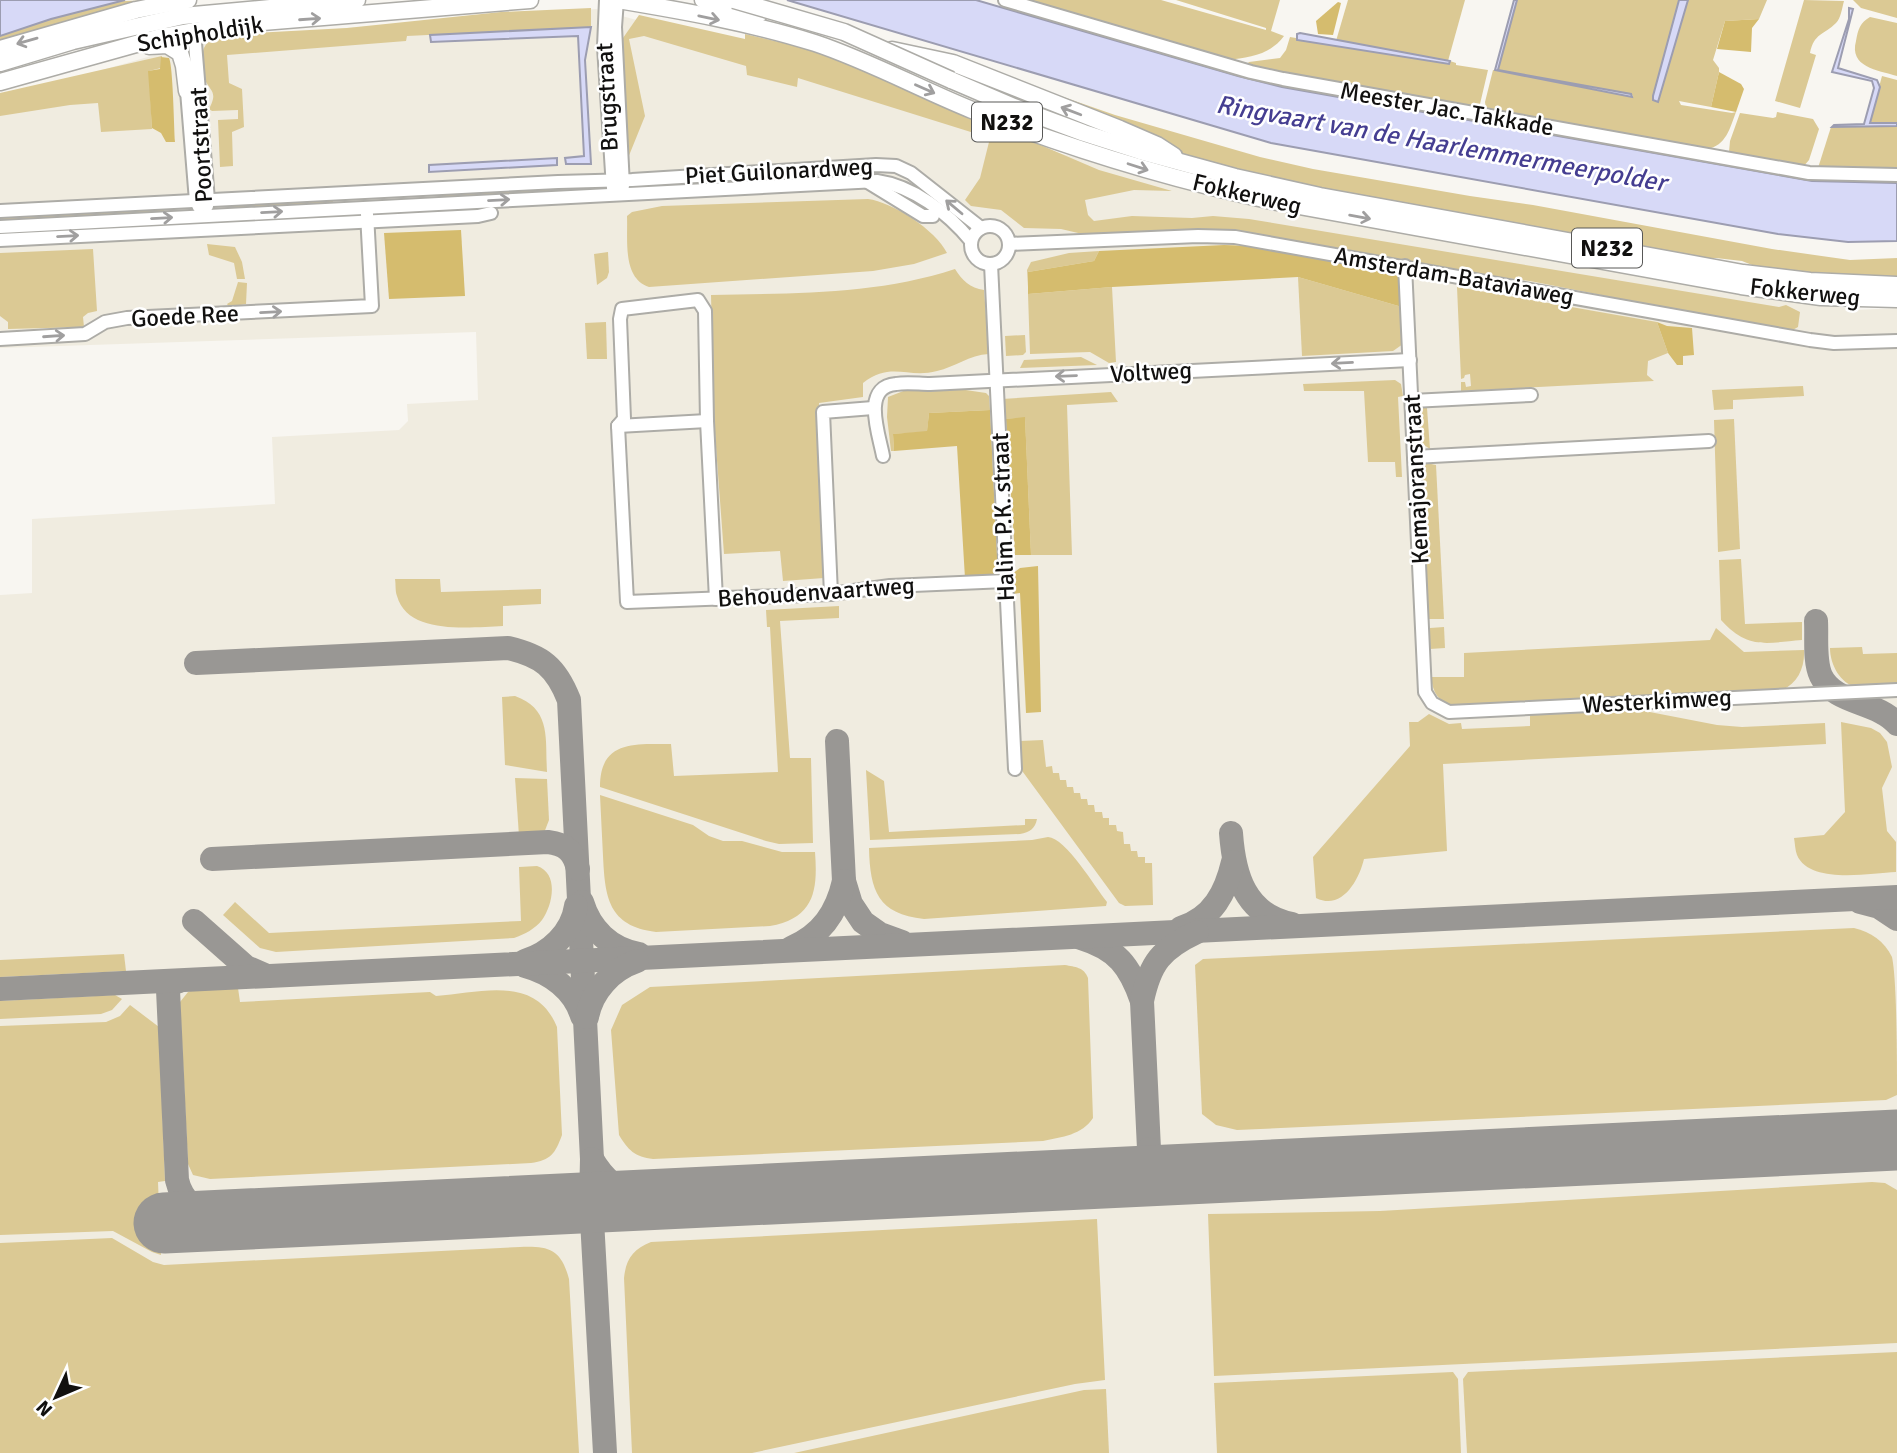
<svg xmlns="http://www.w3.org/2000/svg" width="1897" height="1453" font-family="Signika,sans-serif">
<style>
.built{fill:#f0ece0}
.green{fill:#dbc994}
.forest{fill:#d5bc6e}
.water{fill:#d7d9f7;stroke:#9c9db1;stroke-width:2}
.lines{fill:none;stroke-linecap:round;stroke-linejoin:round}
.taxiway{stroke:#999794;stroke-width:24}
.runway{stroke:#999794;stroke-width:61}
.minor-casing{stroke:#adaca7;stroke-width:16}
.major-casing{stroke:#adaca7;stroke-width:19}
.minor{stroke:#fff;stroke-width:12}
.major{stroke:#fff;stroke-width:16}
.major-bridge-casing{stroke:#adaca7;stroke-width:19;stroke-linecap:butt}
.major-bridge{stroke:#fff;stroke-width:16}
.oneway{stroke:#a09f9f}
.labels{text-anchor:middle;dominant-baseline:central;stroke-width:5;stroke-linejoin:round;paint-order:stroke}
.shield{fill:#fff;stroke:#585857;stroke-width:2}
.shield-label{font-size:23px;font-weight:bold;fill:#11100f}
.street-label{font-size:24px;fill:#11100f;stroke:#fff}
.water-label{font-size:26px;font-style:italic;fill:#453e91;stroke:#fff}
</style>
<rect width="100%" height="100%" fill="#f8f6f1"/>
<polygon class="built" points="596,9 762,54 1030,147 1315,209 1855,310 1897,308 1897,1453 0,1453 0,595 32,593 32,519 275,504 272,437 399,430 408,421 407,404 478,400 476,332 0,348 0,99 190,45 346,28"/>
<g class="green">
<polygon points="157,0 0,45 0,36 51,19 122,1"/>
<path d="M 1020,0 L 1161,0 L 1266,30 L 1266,28 L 1176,0 L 1280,0 L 1271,31 L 1284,36 C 1270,55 1250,57 1227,60 Z"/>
<polygon points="1348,0 1465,0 1448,61 1336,41"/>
<path d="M 1517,0 L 1679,0 L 1653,96 L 1652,98 L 1658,102 L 1688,0 L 1767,0 L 1759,19 L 1725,21 L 1713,60 L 1719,68 L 1719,72 L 1711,107 L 1679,101 L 1681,105 L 1732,113 L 1736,112 C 1730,128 1726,146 1707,149 L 1486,109 L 1485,102 L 1493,70 L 1633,96 L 1631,94 L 1497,70 Z"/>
<path d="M 1804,0 L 1844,1 C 1842,8 1841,18 1836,23 C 1824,35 1814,33 1810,53 L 1816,55 L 1800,108 L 1775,101 Z"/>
<polygon points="1853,0 1897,0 1897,18 1861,8"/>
<path d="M 591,8 L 591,27 L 407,36 L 406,41 L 227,55 L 229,83 L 242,89 L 244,127 L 232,132 L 233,166 L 220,167 L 218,120 L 238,119 L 238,110 L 212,111 L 209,109 C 218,91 211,93 204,78 C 203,75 203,71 203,67 C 201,50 203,43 219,35 L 347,28 L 501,12 Z"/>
<polygon points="639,15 745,39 745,34 813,50 837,58 1099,170 1172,191 1134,190 1085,200 1088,215 1094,221 1132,216 1192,218 1213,216 1249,219 1779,307 1786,305 1800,312 1798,327 1789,332 1530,281 1452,271 1300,243 1091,236 1061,229 1024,228 1001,210 971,206 965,200 980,178 990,138 798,78 797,87 747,75 746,66 644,36 629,39 645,116 628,158 623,38"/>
<path d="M 1870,17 L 1897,23 L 1897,76 C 1877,70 1849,67 1856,41 C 1858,29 1860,23 1870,17 Z"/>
<polygon points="1290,37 1448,64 1450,61 1456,63 1456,65 1488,70 1480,104 1471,109 1249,66 1247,64 1249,62 1280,58 1286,50"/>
<polygon points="162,56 161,68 149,71 152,129 101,132 98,103 70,105 0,116 0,93"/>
<polygon points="989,71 1115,115 1260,157 1313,169 1470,196 1533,205 1772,249 1850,260 1897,258 1897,280 1837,277 1757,267 1742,261 1716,258 1695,259 1309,188 1214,164 1184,154 1115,122"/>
<polygon points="1882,76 1897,80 1897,123 1869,124"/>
<polygon points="1777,112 1813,119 1819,129 1809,160 1803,167 1729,152 1730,141 1740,113 1773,118 1776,117"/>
<polygon points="1897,126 1897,171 1818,168 1831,127"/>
<polygon points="554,188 545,193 439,198 440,193"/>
<polygon points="333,199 333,204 233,210 232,204"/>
<path d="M 868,199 C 892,202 936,230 947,253 L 914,264 L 873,271 L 649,287 C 622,278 628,240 627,216 L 632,212 L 662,206 Z"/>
<polygon points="164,207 164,214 0,222 0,216"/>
<polygon points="207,244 235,247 242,262 245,279 237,279 234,263 209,255"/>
<polygon points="93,249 97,311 88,313 83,317 84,327 8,329 8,322 0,316 0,253"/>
<polygon points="1099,251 1094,261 1028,272 1028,287 1027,270 1031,262 1069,253"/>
<polygon points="608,252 609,272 607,278 597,285 594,254"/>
<path d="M 955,269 C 962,280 970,288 984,290 L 989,354 C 969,355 955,367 937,371 C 908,379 891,361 863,383 L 863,397 L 819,403 L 824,578 L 783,581 L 780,551 L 724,554 L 714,420 L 711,295 C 794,293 876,295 955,269 Z"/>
<polygon points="1298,277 1402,307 1403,344 1393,351 1302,356"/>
<polygon points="238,282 247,283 246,304 229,307 227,304 232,301"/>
<polygon points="1112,287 1116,362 1109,363 1090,352 1030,354 1028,294"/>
<polygon points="1457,287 1657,322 1668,353 1648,361 1647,375 1654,381 1461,391 1461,382 1465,382 1466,387 1471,386 1470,374 1465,375 1464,378 1461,379"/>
<polygon points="606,322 607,359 587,359 585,323"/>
<polygon points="1025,335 1026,352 1023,355 1006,356 1005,336"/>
<polygon points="1081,357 1097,365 1020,368 1024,360"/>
<polygon points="1395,380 1401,384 1403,396 1398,397 1402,477 1396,477 1395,462 1368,462 1364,391 1304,391 1303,384"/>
<polygon points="1803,386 1804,396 1733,400 1733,409 1714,410 1712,390"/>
<polygon points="952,388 986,393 989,396 990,410 929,413 927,432 893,434 894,451 891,451 887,417 888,397 906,390"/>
<polygon points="1111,392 1118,402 1067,405 1072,555 1031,555 1025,418 1006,419 1002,399"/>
<polygon points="1423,404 1427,408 1430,449 1421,443 1418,407"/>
<polygon points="1734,419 1740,549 1718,552 1714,420"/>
<polygon points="1421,462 1436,465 1444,619 1428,619"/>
<path d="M 1741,559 L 1745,624 L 1802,622 L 1802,640 C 1766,643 1748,650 1721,620 L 1719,560 Z"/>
<path d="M 395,579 L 440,579 L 441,592 L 541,589 L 541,604 L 503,606 L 503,626 C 472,627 408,636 397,596 C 395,591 396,585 395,579 Z"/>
<path d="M 839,606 L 839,618 L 780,621 L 790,758 L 811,758 L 813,843 L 779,844 L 766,841 L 600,787 C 600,740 634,744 671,744 L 674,776 L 778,772 L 770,627 L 767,627 L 766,610 Z"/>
<polygon points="1444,627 1445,648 1430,649 1430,628"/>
<path d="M 1716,628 L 1744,652 L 1804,650 C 1805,667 1798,683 1782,690 L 1453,706 C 1438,701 1433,693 1431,677 L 1464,677 L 1464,653 L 1710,640 Z"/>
<path d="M 1862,647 L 1863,654 L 1897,653 L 1897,685 C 1885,686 1869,690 1857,687 C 1840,684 1830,664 1830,648 Z"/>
<path d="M 515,696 C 552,709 545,740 547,772 L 505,765 L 502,697 Z"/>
<path d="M 1629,708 L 1717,725 L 1742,727 L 1825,723 L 1826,744 L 1443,764 L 1447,851 L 1364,859 C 1359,880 1342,911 1316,898 L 1313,857 L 1410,746 L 1409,722 L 1418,722 L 1429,714 L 1449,724 L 1461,723 L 1462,729 L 1530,726 L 1530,713 Z"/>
<path d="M 1841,722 L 1871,728 L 1880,733 L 1887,742 L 1892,767 L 1882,788 L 1887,831 L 1896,842 L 1896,872 C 1870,873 1810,885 1797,855 C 1795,850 1795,843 1794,838 L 1824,835 L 1845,812 Z"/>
<polygon points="1043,740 1046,767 1052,766 1053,773 1059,773 1060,780 1066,780 1067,787 1073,787 1074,793 1080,793 1081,799 1087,799 1088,805 1094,805 1095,812 1102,812 1103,818 1109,818 1109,825 1116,825 1117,831 1123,832 1124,844 1130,844 1131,851 1137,851 1138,857 1145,857 1145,863 1152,863 1153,905 1125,906 1119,903 1020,768 1020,741"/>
<path d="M 866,770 L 884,781 L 889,832 L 1025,825 L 1025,819 L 1037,819 C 1035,829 1030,832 1020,834 L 870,840 Z"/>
<polygon points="515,778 547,779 549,820 544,833 519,836"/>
<path d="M 600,795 L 693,825 L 709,836 L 723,841 L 742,841 L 782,852 L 815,852 C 818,891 814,918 770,926 L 656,932 C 608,926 605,897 603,856 C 602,836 601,816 600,795 Z"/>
<path d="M 1048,837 C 1066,838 1095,887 1107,902 L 1106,906 L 924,919 C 878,914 870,891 869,848 L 1032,840 Z"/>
<path d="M 537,866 C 559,873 553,905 542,920 C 535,929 525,934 514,938 L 276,952 L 260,948 L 223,915 L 235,902 L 269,933 L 521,921 L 519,867 Z"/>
<path d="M 1854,928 C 1871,932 1884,941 1892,957 C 1897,980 1897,1065 1897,1095 L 1886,1100 L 1237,1130 L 1216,1125 L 1202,1114 L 1195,965 L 1203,959 Z"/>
<polygon points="124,954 126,971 0,977 0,960"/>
<path d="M 1065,965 C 1075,967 1084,967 1088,978 L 1093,1118 C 1082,1135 1062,1137 1043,1141 L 653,1159 C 635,1157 628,1150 619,1135 L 611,1030 L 622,1005 L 650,987 Z"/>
<path d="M 238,988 L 240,1002 L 430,992 L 436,996 C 482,992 536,975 557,1027 L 562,1135 C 555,1154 551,1160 531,1163 L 210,1179 L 193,1175 L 188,1164 L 180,1002 L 188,992 L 193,990 Z"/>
<polygon points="115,995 122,999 112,1010 101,1014 0,1019 0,1001"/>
<polygon points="130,1005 159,1027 165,1181 158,1182 161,1255 152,1252 113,1231 0,1235 0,1026 106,1022 120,1016"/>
<polygon points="1872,1182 1885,1183 1897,1190 1897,1343 1214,1376 1208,1214 1380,1211"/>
<path d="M 1097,1219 L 1105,1380 L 1075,1384 L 752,1453 L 632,1453 L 624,1278 C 626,1259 633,1249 651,1242 Z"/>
<path d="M 112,1238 L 153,1262 L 164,1265 L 520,1247 C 549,1246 561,1249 569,1279 L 579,1453 L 0,1453 L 0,1243 Z"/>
<polygon points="1897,1352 1897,1453 1467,1453 1463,1379 1468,1372"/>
<polygon points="1453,1372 1458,1379 1461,1453 1217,1453 1214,1383"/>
<polygon points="1106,1389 1109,1453 794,1453 1084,1390"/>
</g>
<g class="forest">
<polygon points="1338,2 1341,3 1333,35 1318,34 1316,21"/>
<polygon points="1759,19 1752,28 1751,52 1717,49 1725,21"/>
<path d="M 161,57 L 169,58 C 173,65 174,128 175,142 L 166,142 L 161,133 L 152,128 L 148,71 L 160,69 Z"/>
<polygon points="1719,72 1741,84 1744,89 1736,112 1711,107"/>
<polygon points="461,230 465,296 389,299 384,233"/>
<polygon points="1224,245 1254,246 1392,272 1401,277 1402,307 1298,277 1112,287 1028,294 1028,272 1094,261 1099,251"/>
<polygon points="1657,322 1667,326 1692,328 1694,355 1683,356 1683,365 1677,365 1668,353"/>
<polygon points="990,410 998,576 965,578 957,446 894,451 893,434 927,431 929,413"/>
<polygon points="1025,417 1031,555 1015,555 1006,419"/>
<polygon points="1038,566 1041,712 1026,713 1020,593 1013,594 1012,574 1020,568"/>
</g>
<g class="water">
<polygon points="0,0 125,0 51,19 0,36"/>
<polygon points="787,0 976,0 1238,76 1282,87 1812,181 1897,183 1897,241 1848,242 1778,234 1271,143"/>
<polygon points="1514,0 1517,0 1498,70 1631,94 1632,97 1495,70"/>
<polygon points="1679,0 1688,0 1658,102 1653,100 1653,96"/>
<polygon points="1849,8 1853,9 1838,68 1877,80 1880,87 1870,123 1897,123 1897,126 1832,127 1834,125 1864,124 1874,88 1872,81 1832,72 1849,19"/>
<polygon points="591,27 585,60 591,164 566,164 565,158 584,156 578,36 431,42 430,35"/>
<polygon points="1300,33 1450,61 1449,64 1297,40 1297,34"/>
<polygon points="557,158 557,165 429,172 429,165"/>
</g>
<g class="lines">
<g class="taxiway">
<path d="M 1816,621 C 1817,638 1814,661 1821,676 C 1834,704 1877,701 1897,724"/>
<path d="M 196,663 L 508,648 C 542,656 556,667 569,700 L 592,1159 L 591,1202 L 605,1453"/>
<polyline points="837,741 844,881 851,904 863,922 880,934 902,942"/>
<path d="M 1231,833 C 1234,875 1245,915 1292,924"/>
<path d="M 212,859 L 548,842 C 566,844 574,852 578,869"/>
<path d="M 582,902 C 590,929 610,949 639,954"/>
<polyline points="1860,902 1879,907 1897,919"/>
<polyline points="194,921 246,967 267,976"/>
<path d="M 1181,928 C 1213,918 1226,892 1233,862"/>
<path d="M 1081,938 C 1117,949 1130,966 1142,1001"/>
<path d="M 791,948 C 822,935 837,912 844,881"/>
<path d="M 525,961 C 550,953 572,933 576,906"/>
<path d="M 525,966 C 551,973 574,990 582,1016"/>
<path d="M 179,981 L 173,983 L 168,990 L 177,1180 C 182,1202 197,1211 216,1220"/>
<polyline points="0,989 1897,897"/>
<path d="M 587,1017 C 592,991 611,970 637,961"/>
<polyline points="1882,1140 1897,1139"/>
<path d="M 592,1159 C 604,1180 618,1190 640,1200"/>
<path d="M 1179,1174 L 1157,1165 L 1149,1149 L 1142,1001 C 1150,963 1161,949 1197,932"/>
<polyline points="1122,1177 1142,1166 1149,1149"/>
</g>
<polyline class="runway" points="164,1223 1897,1140"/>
<defs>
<g id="minor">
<polyline points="606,0 604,47 613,188"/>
<polyline points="617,0 615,27 623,186"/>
<polyline points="1005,0 1251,72 1283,79 1809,173 1897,175"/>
<polyline points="194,31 208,200 207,206"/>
<polyline points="187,91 196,201 199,207"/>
<polyline points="866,181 923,216 933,216"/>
<polyline points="0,211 558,182 632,180 876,165 896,166 911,173 981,228"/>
<circle cx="990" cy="245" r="19"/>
<path d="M 0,227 L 877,181 C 913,186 948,213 971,241"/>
<polyline points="0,240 478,216 491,213"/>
<polyline points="1009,244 1198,236 1235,237 1810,340 1834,343 1897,341"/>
<polyline points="991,264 1015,769"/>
<polyline points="1405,266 1425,692 1432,703 1449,712 1897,690"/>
<polyline points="0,339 85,334 105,322 127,318 372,306 367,214"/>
<polyline points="1412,401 1531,395"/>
<polyline points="618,426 627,602 831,594 890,586 1006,581"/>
<polyline points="618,426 624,419 620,319 622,309 698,300 705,311 707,421 716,599"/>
<polyline points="618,426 707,421"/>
<path d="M 883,456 C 879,434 861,387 896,384 C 907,382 919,384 930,384 L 1410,360"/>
<polyline points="1414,457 1709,441"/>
<polyline points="831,594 823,412 873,408"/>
</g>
<g id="major">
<path d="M 618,0 C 684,11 752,23 815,43 C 869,61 920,89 972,110 C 1071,149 1173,180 1277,202 L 1741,286 L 1821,297 L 1897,299"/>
<polyline points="703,0 759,14"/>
<polyline points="149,46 167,45 180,53 184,66 187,91"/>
<polyline points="0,49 136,10 188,0"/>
<polyline points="892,50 953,63 1120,129 1157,145 1174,156"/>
<polyline points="0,63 73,41 183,16 357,0"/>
<polyline points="951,80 1014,107 1084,133 1140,151 1235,177 1320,196 1743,273 1810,281 1897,285"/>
<polyline points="0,82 161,37 194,31 250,23 530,0"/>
</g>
</defs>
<use href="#minor" class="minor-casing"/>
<use href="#major" class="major-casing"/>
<use href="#minor" class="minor"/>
<use href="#major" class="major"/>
<defs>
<polyline id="major-bridge" points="734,0 844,32 951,80"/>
</defs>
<use href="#major-bridge" class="major-bridge-casing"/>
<use href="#major-bridge" class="major-bridge"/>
</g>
<defs><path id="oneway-shaft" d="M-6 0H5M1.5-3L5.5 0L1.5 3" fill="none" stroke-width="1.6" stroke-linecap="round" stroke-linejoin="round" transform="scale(1.75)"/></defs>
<g class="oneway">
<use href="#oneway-shaft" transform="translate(709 18) rotate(12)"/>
<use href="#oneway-shaft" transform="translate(310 19) rotate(-4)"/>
<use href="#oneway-shaft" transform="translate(27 41) rotate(164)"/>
<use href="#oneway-shaft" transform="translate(925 89) rotate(24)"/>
<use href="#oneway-shaft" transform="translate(1071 111) rotate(-159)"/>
<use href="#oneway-shaft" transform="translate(1138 167) rotate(18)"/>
<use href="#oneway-shaft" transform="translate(499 200) rotate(-3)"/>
<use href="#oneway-shaft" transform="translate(954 207) rotate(-140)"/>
<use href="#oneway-shaft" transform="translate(272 212) rotate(-3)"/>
<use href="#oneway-shaft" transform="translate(1360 217) rotate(10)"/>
<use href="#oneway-shaft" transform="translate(162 218) rotate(-3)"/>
<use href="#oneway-shaft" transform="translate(68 236) rotate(-3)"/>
<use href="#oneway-shaft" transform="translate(271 312) rotate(-3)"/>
<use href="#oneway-shaft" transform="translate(54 336) rotate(-4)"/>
<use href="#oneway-shaft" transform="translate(1342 363) rotate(177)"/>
<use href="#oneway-shaft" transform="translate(1066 376) rotate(178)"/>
</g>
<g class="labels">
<g class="shield">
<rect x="972" y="102.5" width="70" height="39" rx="5"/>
<rect x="1572" y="228.5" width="70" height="39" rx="5"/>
</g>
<g class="shield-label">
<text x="1007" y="122">N232</text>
<text x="1607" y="248">N232</text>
</g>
<g class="street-label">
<text transform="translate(200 34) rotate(-9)">Schipholdijk</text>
<text transform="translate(607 97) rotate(-93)">Brugstraat</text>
<text transform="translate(1447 109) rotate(10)">Meester Jac. Takkade</text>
<text transform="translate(201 145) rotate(-93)">Poortstraat</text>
<text transform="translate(779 171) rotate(-3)">Piet Guilonardweg</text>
<text transform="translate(1247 194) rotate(13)">Fokkerweg</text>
<text transform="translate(1454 276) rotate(10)">Amsterdam-Bataviaweg</text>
<text transform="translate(1805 292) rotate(6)">Fokkerweg</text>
<text transform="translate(185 316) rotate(-3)">Goede Ree</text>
<text transform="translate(1151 372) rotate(-3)">Voltweg</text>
<text transform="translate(1416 479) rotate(-93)">Kemajoranstraat</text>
<text transform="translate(1003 517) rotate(-92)">Halim P.K. straat</text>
<text transform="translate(816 592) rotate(-4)">Behoudenvaartweg</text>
<text transform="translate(1657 701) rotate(-3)">Westerkimweg</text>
</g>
<g class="water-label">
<text transform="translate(1441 144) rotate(10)">Ringvaart van de Haarlemmermeerpolder</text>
</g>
</g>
<g transform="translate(56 1397) rotate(226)" stroke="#ffffff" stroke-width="5" paint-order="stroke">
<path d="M0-5L12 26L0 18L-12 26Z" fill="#11100f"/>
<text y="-10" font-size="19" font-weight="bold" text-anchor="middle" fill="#11100f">N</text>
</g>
</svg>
